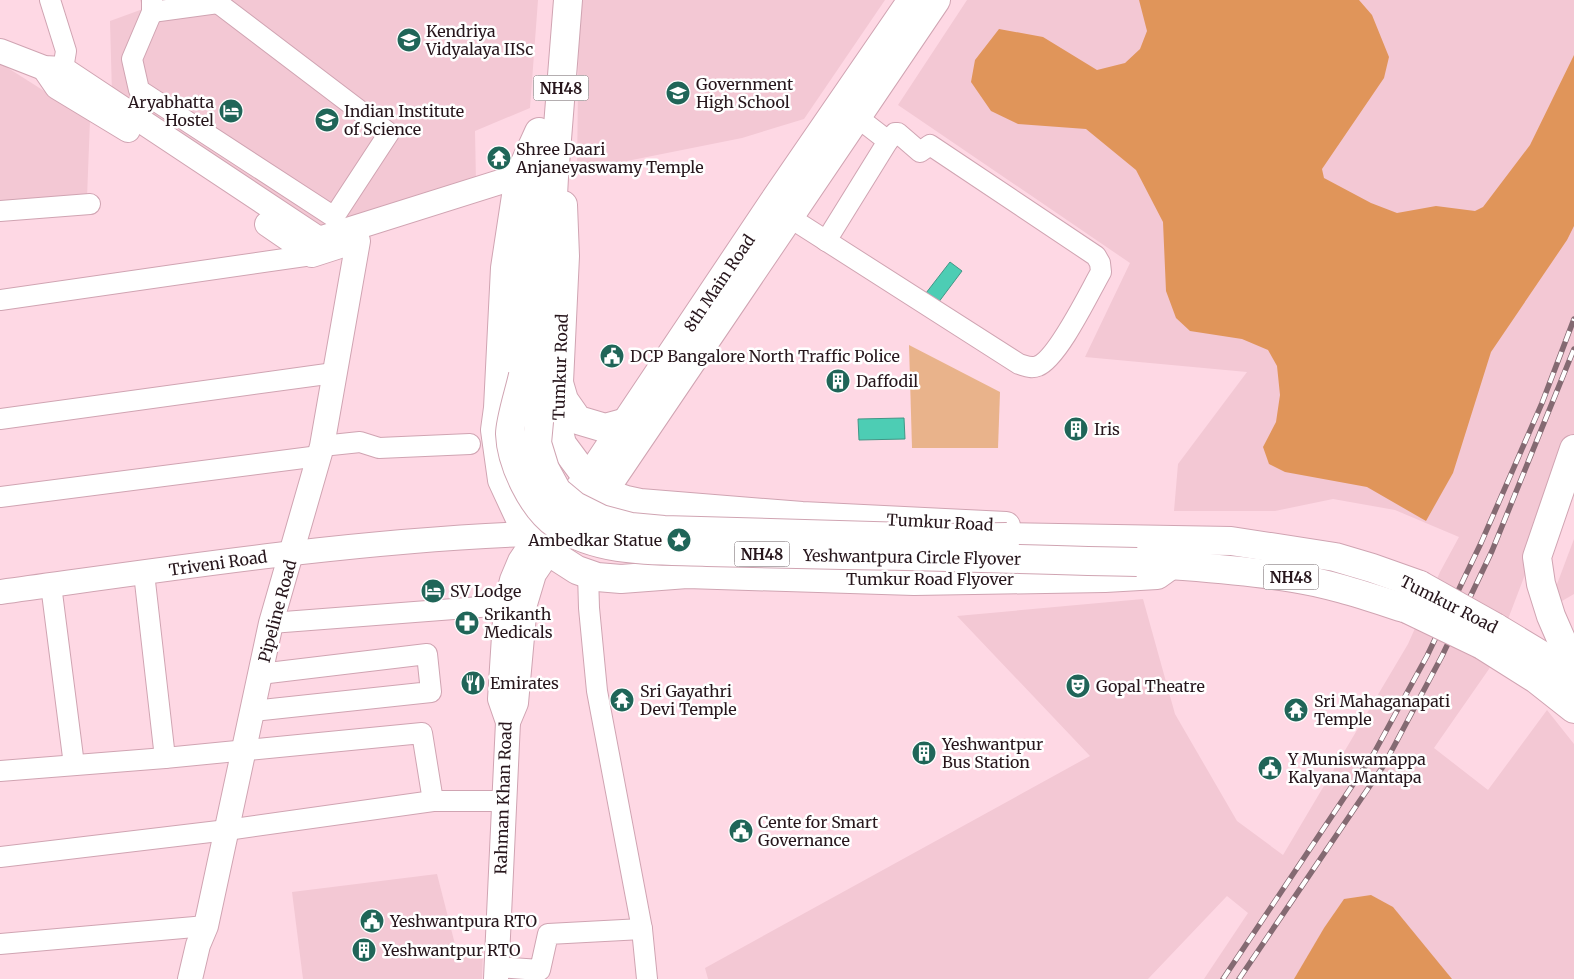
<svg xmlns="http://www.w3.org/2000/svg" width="1574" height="979" font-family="Merriweather,serif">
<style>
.built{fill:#f3c8d4}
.green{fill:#e9b38b}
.forest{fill:#e0955a}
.water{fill:#4dcdb4;stroke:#429686}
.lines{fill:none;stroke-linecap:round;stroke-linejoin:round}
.minor-casing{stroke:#d0a4b2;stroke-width:22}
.tertiary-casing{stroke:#d0a4b2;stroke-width:26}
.secondary-casing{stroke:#d0a4b2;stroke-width:30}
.trunk-casing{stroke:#d0a4b2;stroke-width:30}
.minor{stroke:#fff;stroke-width:20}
.tertiary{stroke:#fff;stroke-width:24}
.secondary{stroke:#fff;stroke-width:28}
.trunk{stroke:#fff;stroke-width:28}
.rail-casing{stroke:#846a72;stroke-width:5.5}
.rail{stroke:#fff;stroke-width:4;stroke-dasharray:11;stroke-linecap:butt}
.trunk-bridge-casing{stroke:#d0a4b2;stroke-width:30;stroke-linecap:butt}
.trunk-bridge{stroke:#fff;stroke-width:28}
.labels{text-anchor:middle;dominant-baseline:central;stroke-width:5;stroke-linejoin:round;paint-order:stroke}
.shield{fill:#fff;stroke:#685c60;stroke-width:1}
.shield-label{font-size:15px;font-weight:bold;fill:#27161c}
.poi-label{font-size:16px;fill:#27161c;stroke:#fff;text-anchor:start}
.street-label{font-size:16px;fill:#27161c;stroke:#fff}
</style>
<rect width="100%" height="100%" fill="#fed8e4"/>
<g class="built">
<polygon points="140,0 538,0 530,108 475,131 476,183 323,232 112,94 110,21 143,9"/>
<polygon points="579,0 885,0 804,119 742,138 577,171"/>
<polygon points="967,0 1574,0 1574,446 1489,669 1434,748 1488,790 1547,710 1574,744 1574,979 1204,979 1248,913 1227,896 1148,979 708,979 705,968 1090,756 957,616 1143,599 1175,714 1237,821 1283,855 1408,644 1440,572 1459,537 1395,510 1333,499 1275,511 1174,511 1178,464 1247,372 1085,357 1130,263 898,105"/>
<polygon points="0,63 90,120 87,198 0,203"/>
<polygon points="1574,539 1574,594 1562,601 1554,592"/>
<polygon points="437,874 458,956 483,951 482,979 303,979 292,892"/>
</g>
<polygon class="green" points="909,345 1000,392 998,448 912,448"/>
<g class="forest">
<polygon points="1139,0 1359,0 1372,15 1389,57 1384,78 1322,169 1324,178 1371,203 1397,213 1436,206 1475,211 1483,207 1530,145 1574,55 1574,226 1567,240 1491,352 1453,473 1426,521 1367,487 1285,472 1269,464 1263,447 1276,422 1280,395 1277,366 1268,350 1242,339 1190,331 1176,318 1166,291 1163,222 1136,170 1086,129 1018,124 991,111 971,82 975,60 999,29 1043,37 1097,70 1125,63 1140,49 1147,31"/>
<polygon points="1371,895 1393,907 1452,979 1294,979 1324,928 1344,899"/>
</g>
<g class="water">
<polygon points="950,262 962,271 938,303 926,293"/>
<polygon points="904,418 905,439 859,440 858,419"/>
</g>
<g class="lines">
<defs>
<g id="minor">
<polyline points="50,0 66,51 63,69 58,83"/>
<polyline points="152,0 152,12 132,59 139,90 334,217 389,133 218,3 217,0"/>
<polyline points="152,12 218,3"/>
<polyline points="0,211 90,204"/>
<path d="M 789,217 L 1019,364 C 1026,366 1031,369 1038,366 C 1058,358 1089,293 1101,272 L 1100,263 L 1096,256 L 930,145 L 920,152 L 898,133 L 895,133 L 888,141 L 857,117"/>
<polyline points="826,241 888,141"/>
<polyline points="0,300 312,255 316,246"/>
<polyline points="0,419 334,373"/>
<polyline points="322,446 360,442 379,448 470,444"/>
<polyline points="0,497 319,456"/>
<polyline points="144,573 165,758"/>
<polyline points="588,573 589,608 597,691 642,929 647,979"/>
<polyline points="51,585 74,765"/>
<polyline points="271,623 506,605"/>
<polyline points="253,711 431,692 427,654 260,674"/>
<polyline points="0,771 165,758 422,733 433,801"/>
<polyline points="0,857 227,830 433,801 504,801"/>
<polyline points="0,944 206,926"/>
<polyline points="496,967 540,970 548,934 642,929"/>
</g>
<g id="tertiary">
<polyline points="0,51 44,68 63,69 319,239 519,176"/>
<polyline points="44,68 57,87 128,130"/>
<polyline points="267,224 312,255 343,245"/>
<path d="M 0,592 C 175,568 350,541 527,534"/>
<polyline points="508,722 516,703 525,604 534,574 549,552"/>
<polyline points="190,979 198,945 206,926 271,623 322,446 358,241"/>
<polyline points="496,979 508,722 500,699 506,605 512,580 520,561 534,540"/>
</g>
<g id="secondary">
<polyline points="539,132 519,176 505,268 498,408 495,430 502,480 527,534 549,552 577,570 597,577 621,579 687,574 914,581 1105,578 1157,575 1171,565"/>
<polyline points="563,205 565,256 559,382 555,408 557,423 562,444 588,479 603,492 626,500 640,503 802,516 1006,526"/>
<polyline points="559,383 564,400 578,420 605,428 627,422"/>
<polyline points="1574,449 1537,557 1541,584 1551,616 1574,669"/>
<polyline points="576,492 588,479 772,204 912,0"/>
<polyline points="592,505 603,492 936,0"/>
</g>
<g id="trunk">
<polyline points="523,375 536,166"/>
<polyline points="543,379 554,177 568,0"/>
<polyline points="1007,537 1231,541 1335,557 1372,568 1420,585"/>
<path d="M 1137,562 C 1189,567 1241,569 1293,578 C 1332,584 1369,597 1407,609"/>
<polyline points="1495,627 1548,659 1574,680"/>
<polyline points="1482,645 1536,679 1574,709"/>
</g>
</defs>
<use href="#minor" class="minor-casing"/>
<use href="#tertiary" class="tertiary-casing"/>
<use href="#secondary" class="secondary-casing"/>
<use href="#trunk" class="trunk-casing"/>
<use href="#minor" class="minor"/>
<use href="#tertiary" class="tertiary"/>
<use href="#secondary" class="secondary"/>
<use href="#trunk" class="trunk"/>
<defs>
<g id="rail">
<polyline points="1223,979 1374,753 1427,656 1481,543 1542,403 1574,319"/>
<polyline points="1239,979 1384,765 1442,656 1492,551 1574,349"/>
</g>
</defs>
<use href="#rail" class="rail-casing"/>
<use href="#rail" class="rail"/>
<defs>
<g id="trunk-bridge">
<path d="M 523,375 C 520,390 510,420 510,434 C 511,463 532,508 557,525 C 602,554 656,550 707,552 C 752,553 797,554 843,555 C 941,556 1039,560 1137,562"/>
<polyline points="543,379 537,443 545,469 557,491 575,506 601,519 631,527 664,530 942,538 1007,537"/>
<polyline points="1420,585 1495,627"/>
<polyline points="1407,609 1482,645"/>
</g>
</defs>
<use href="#trunk-bridge" class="trunk-bridge-casing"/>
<use href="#trunk-bridge" class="trunk-bridge"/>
</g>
<defs>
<symbol id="school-disc" viewBox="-11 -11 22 22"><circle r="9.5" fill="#206558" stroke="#fff"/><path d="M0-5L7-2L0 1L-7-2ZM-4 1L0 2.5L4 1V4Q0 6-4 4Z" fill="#fff"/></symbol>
<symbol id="hotel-disc" viewBox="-11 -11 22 22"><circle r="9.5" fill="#206558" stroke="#fff"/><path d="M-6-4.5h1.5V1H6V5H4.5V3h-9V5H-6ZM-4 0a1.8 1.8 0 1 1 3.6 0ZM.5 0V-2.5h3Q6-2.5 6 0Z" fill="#fff"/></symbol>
<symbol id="university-disc" viewBox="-11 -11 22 22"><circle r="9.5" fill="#206558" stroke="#fff"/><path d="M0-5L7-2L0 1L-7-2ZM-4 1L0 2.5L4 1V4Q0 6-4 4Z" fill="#fff"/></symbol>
<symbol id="temple-disc" viewBox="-11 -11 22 22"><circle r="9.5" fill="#206558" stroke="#fff"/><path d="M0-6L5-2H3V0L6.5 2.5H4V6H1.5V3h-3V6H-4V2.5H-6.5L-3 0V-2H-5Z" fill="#fff"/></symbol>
<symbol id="civic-disc" viewBox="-11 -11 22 22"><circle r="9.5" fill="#206558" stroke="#fff"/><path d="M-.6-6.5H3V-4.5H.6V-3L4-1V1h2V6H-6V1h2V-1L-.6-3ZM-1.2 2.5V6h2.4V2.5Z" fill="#fff"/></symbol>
<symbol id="building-disc" viewBox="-11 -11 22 22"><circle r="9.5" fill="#206558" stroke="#fff"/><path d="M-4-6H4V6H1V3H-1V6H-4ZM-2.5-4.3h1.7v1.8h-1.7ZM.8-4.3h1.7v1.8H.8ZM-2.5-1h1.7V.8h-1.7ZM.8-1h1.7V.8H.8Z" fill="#fff"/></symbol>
<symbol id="sight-disc" viewBox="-11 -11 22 22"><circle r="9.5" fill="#206558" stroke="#fff"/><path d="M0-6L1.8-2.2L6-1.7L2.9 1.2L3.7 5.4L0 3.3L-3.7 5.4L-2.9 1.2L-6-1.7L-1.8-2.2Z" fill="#fff"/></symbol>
<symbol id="pharmacy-disc" viewBox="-11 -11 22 22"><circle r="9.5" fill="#206558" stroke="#fff"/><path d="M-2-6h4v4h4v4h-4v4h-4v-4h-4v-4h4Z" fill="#fff"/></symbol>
<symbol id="restaurant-disc" viewBox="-11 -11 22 22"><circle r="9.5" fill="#206558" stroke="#fff"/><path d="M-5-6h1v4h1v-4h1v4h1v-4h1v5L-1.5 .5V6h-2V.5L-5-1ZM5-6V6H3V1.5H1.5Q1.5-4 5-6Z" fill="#fff"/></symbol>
<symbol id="theatre-disc" viewBox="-11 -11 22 22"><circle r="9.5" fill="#206558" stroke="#fff"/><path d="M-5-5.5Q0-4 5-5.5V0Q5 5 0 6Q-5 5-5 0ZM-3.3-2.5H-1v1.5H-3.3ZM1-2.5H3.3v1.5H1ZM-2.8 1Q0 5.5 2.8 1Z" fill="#fff"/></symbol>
</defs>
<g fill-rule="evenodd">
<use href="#school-disc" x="395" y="26" width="28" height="28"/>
<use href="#school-disc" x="664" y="79" width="28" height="28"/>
<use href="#hotel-disc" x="217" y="97" width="28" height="28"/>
<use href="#university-disc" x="313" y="106" width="28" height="28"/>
<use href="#temple-disc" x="485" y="144" width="28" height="28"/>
<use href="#civic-disc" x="598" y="342" width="28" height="28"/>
<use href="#building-disc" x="824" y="367" width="28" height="28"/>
<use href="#building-disc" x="1062" y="415" width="28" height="28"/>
<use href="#sight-disc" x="665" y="526" width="28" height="28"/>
<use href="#hotel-disc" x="419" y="577" width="28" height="28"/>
<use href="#pharmacy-disc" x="453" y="609" width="28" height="28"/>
<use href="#restaurant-disc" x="459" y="669" width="28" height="28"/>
<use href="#theatre-disc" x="1064" y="672" width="28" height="28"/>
<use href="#temple-disc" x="608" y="686" width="28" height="28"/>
<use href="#temple-disc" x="1282" y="696" width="28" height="28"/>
<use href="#building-disc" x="910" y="739" width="28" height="28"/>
<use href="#civic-disc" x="1256" y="754" width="28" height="28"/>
<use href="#civic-disc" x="727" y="817" width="28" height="28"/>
<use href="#civic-disc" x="358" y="907" width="28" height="28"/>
<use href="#building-disc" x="350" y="936" width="28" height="28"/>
</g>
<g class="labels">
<g class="shield">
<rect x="533.5" y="75.5" width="55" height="25" rx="4"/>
<rect x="734.5" y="541.5" width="55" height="25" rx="4"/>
<rect x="1263.5" y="564.5" width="55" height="25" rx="4"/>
</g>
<g class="shield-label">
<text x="561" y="88">NH48</text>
<text x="762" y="554">NH48</text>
<text x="1291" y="577">NH48</text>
</g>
<g class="poi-label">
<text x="426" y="31">Kendriya<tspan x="426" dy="18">Vidyalaya IISc</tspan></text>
<text x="696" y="84">Government<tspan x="696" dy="18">High School</tspan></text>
<text x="214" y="102" text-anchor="end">Aryabhatta<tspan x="214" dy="18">Hostel</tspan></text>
<text x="344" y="111">Indian Institute<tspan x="344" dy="18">of Science</tspan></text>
<text x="516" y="149">Shree Daari<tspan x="516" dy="18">Anjaneyaswamy Temple</tspan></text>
<text x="630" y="356">DCP Bangalore North Traffic Police</text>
<text x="856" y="381">Daffodil</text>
<text x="1094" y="429">Iris</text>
<text x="662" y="540" text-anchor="end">Ambedkar Statue</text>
<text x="450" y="591">SV Lodge</text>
<text x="484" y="614">Srikanth<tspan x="484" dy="18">Medicals</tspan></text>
<text x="490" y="683">Emirates</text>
<text x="1096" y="686">Gopal Theatre</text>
<text x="640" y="691">Sri Gayathri<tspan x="640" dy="18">Devi Temple</tspan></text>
<text x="1314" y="701">Sri Mahaganapati<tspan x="1314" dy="18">Temple</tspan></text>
<text x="942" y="744">Yeshwantpur<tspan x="942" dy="18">Bus Station</tspan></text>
<text x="1288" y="759">Y Muniswamappa<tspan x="1288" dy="18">Kalyana Mantapa</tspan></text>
<text x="758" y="822">Cente for Smart<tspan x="758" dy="18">Governance</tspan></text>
<text x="390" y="921">Yeshwantpura RTO</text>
<text x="382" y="950">Yeshwantpur RTO</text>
</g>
<g class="street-label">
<text transform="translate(719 283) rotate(-56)">8th Main Road</text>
<text transform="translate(560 367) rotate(-88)">Tumkur Road</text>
<text transform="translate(940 522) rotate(3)">Tumkur Road</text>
<text transform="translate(912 557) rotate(1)">Yeshwantpura Circle Flyover</text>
<text transform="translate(218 563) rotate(-8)">Triveni Road</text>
<text x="930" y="579">Tumkur Road Flyover</text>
<text transform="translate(1449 604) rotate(27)">Tumkur Road</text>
<text transform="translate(277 611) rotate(-75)">Pipeline Road</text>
<text transform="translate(503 798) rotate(-88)">Rahman Khan Road</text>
</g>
</g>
</svg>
